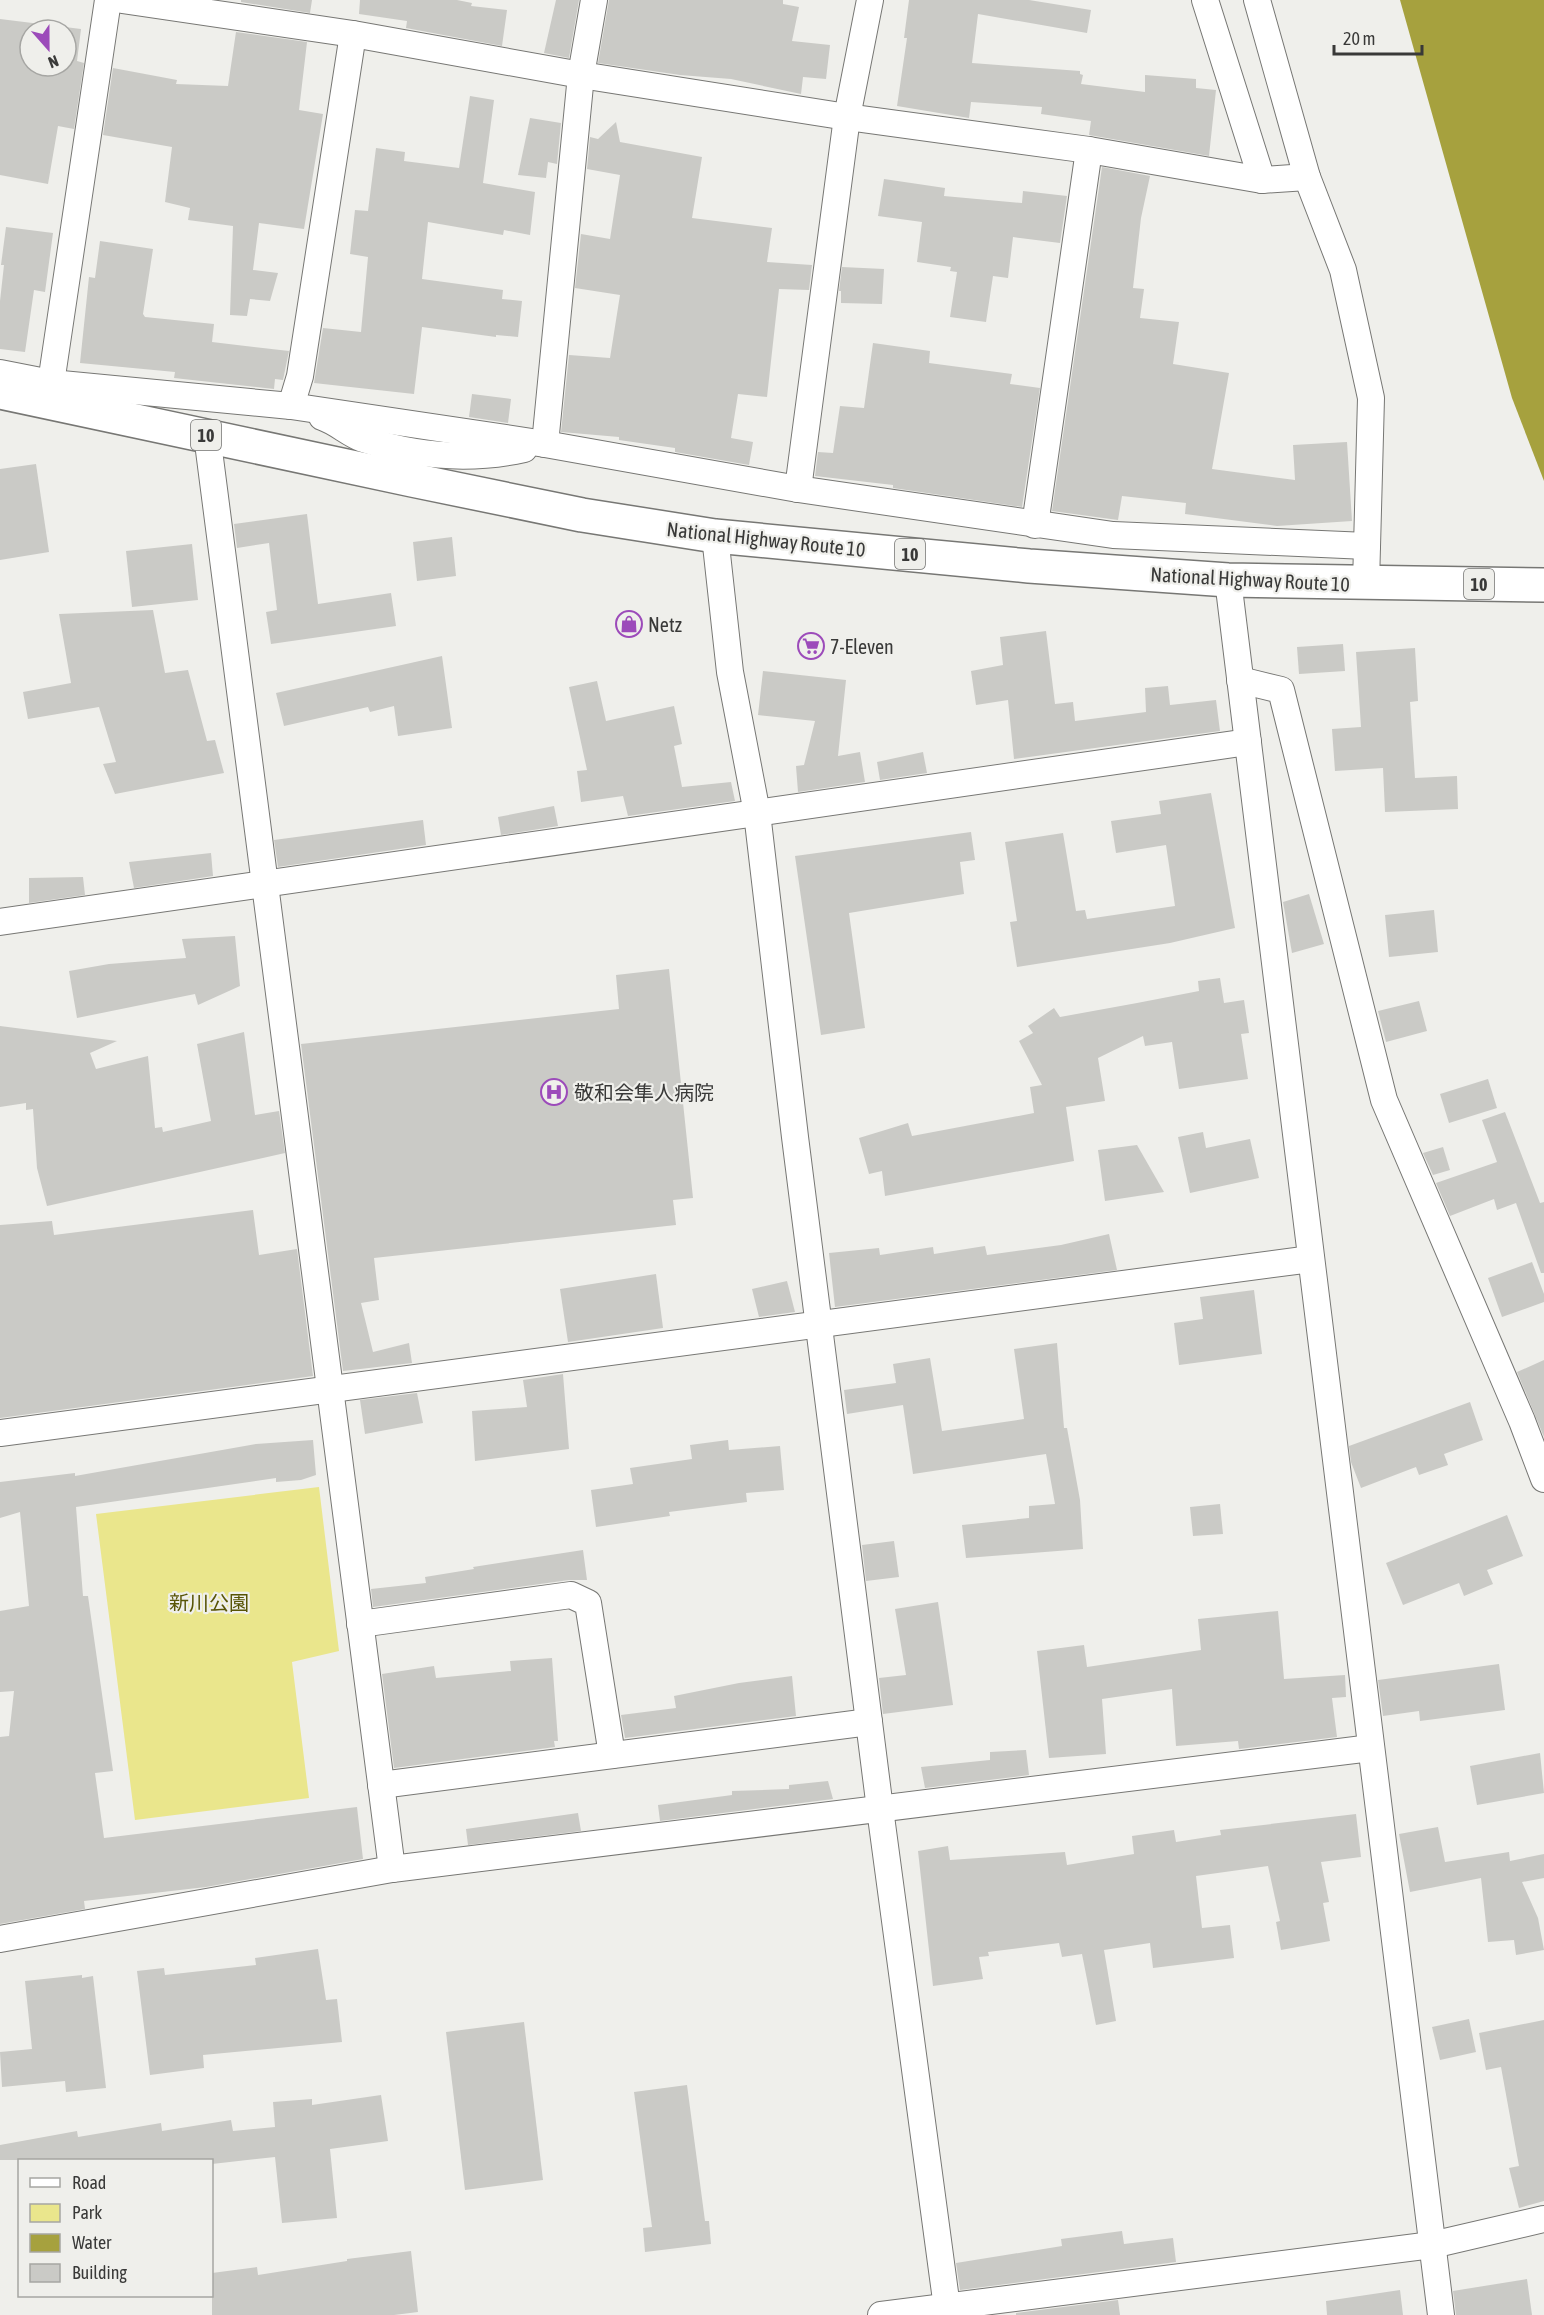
<svg xmlns="http://www.w3.org/2000/svg" width="1544" height="2315" font-family="'Asap Condensed','Noto Sans JP',sans-serif">
<style>
.green{fill:#eae68c}
.water{fill:#a6a13e}
.building{fill:#cacac6;fill-rule:evenodd}
.lines{fill:none;stroke-linecap:round;stroke-linejoin:round}
.minor-casing{stroke:#777774;stroke-width:28}
.trunk-casing{stroke:#777774;stroke-width:36}
.minor{stroke:#fff;stroke-width:26}
.trunk{stroke:#fff;stroke-width:33}
.labels{text-anchor:middle;dominant-baseline:central;stroke-width:4.5;stroke-linejoin:round;paint-order:stroke}
.shield{fill:#efefeb;stroke:#70706e;stroke-width:1.5}
.shield-label{font-size:18px;font-weight:bold;fill:#393938}
.street-label{font-size:20px;fill:#393938;stroke:#efefeb}
.poi-label{font-size:20px;fill:#393938;stroke:#efefeb;text-anchor:start}
.park-label{font-size:20px;fill:#585406;stroke:#efefeb}
</style>
<rect width="100%" height="100%" fill="#efefeb"/>
<polygon class="green" points="319,1487 339,1651 292,1662 309,1798 135,1820 96,1514"/>
<polygon class="water" points="1400,0 1544,0 1544,481 1512,398"/>
<g class="building">
<polygon points="241,0 312,0 310,13 241,2"/>
<polygon points="360,0 457,0 472,3 471,6 507,10 502,46 406,28 407,21 359,14"/>
<polygon points="556,0 579,0 569,58 544,53"/>
<polygon points="609,0 783,0 783,4 799,7 792,41 830,45 826,79 803,77 801,94 731,79 680,75 598,63"/>
<polygon points="909,0 1029,0 1091,10 1087,33 978,14 972,63 1080,71 1080,74 1083,75 1081,84 1145,92 1145,75 1196,79 1196,88 1216,90 1209,156 1089,135 1091,121 1041,114 1042,107 971,102 969,118 897,106 907,38 904,38"/>
<path d="M 0,19 L 81,29 L 77,61 L 84,63 L 74,129 L 58,126 L 48,184 L 0,175 ZM 30,30 L 66,30 L 66,66 L 30,66 Z"/>
<polygon points="236,32 307,42 299,110 323,114 304,229 259,223 253,270 278,273 270,301 250,299 247,316 230,315 233,226 188,220 190,208 165,202 172,147 103,135 113,68 177,80 176,84 228,86"/>
<polygon points="470,96 494,100 483,183 535,192 530,235 504,230 503,235 428,222 422,279 503,290 502,299 522,301 518,337 496,335 496,337 422,327 414,394 314,383 323,328 361,332 368,257 350,254 355,210 368,211 376,148 405,152 404,161 459,168"/>
<polygon points="530,118 561,123 557,164 548,162 546,178 518,175"/>
<polygon points="616,122 620,142 702,157 692,218 772,228 767,262 812,265 809,290 779,289 767,397 738,394 731,438 753,442 749,465 675,452 675,448 619,440 619,437 561,432 569,355 610,358 620,295 575,288 581,234 610,239 620,175 587,169 590,137 598,139"/>
<polygon points="1102,167 1150,176 1141,218 1133,288 1144,289 1140,318 1179,322 1173,364 1229,373 1212,469 1295,480 1293,445 1347,442 1352,521 1277,526 1185,514 1186,503 1122,496 1118,520 1052,511"/>
<polygon points="884,179 945,188 944,196 1022,203 1023,191 1067,196 1060,243 1013,237 1008,278 993,276 986,322 950,317 957,272 950,271 951,267 917,262 922,222 878,216"/>
<polygon points="6,227 53,233 45,292 34,290 25,352 0,349 0,301 4,265 1,265"/>
<polygon points="100,241 153,249 143,314 145,317 214,324 212,342 289,351 283,380 275,379 274,389 174,378 175,372 80,363 89,277 95,278"/>
<polygon points="842,267 884,269 882,304 841,303 841,291 839,291"/>
<polygon points="873,343 930,351 929,363 1012,374 1010,384 1040,388 1022,507 893,488 893,485 815,476 818,452 833,453 840,406 864,408"/>
<polygon points="472,394 511,399 508,423 469,417"/>
<polygon points="36,464 49,552 0,560 0,469"/>
<polygon points="307,514 318,604 391,593 396,626 271,644 266,612 277,610 269,543 237,548 234,524"/>
<polygon points="452,537 456,576 417,581 413,542"/>
<polygon points="192,544 198,600 132,607 126,551"/>
<polygon points="153,610 165,673 188,670 207,741 215,740 224,773 115,794 103,764 116,762 99,707 28,719 23,692 71,683 59,614"/>
<polygon points="1046,631 1055,704 1073,702 1075,721 1146,712 1145,688 1168,686 1170,705 1216,700 1220,731 1014,759 1008,700 976,705 971,671 1003,665 1000,637"/>
<polygon points="1343,644 1345,671 1299,674 1297,647"/>
<polygon points="1415,648 1418,701 1410,702 1415,778 1457,776 1458,809 1385,812 1383,768 1335,771 1332,729 1361,727 1356,652"/>
<polygon points="442,656 452,728 398,736 394,706 370,712 368,707 284,726 276,693"/>
<polygon points="763,671 846,680 838,756 860,752 865,782 798,792 796,766 804,765 815,721 758,715"/>
<polygon points="597,681 606,721 674,706 682,744 674,746 682,787 731,782 735,801 628,816 623,796 581,802 577,771 587,770 569,687"/>
<polygon points="923,752 927,773 880,780 877,762"/>
<polygon points="1211,793 1235,928 1170,943 1017,967 1010,922 1017,921 1005,842 1063,833 1076,911 1085,910 1087,919 1175,906 1166,845 1116,853 1111,821 1161,814 1159,801"/>
<polygon points="554,806 558,826 501,835 498,817"/>
<polygon points="423,820 426,845 278,867 274,840"/>
<polygon points="971,832 975,860 960,862 964,894 849,913 865,1028 821,1035 795,856"/>
<polygon points="211,853 213,876 134,888 129,862"/>
<polygon points="83,877 85,895 29,903 29,878"/>
<polygon points="1309,894 1324,944 1292,953 1283,902"/>
<polygon points="1434,910 1438,952 1389,957 1385,915"/>
<polygon points="235,936 240,986 198,1005 195,994 77,1018 69,971 109,964 186,958 182,939"/>
<polygon points="669,969 693,1198 673,1200 676,1225 374,1258 379,1300 361,1303 373,1352 409,1343 412,1363 343,1371 301,1044 619,1009 616,975"/>
<polygon points="1220,978 1224,1003 1244,1000 1249,1033 1241,1034 1248,1079 1179,1089 1172,1042 1145,1046 1143,1036 1098,1058 1105,1101 1066,1107 1074,1161 885,1196 882,1171 869,1174 859,1138 908,1123 912,1136 1034,1113 1030,1087 1042,1085 1019,1041 1033,1033 1028,1026 1054,1008 1060,1017 1137,1003 1199,991 1198,981"/>
<polygon points="1419,1001 1427,1031 1386,1042 1378,1011"/>
<polygon points="0,1026 117,1041 90,1053 96,1069 148,1056 155,1128 162,1127 163,1132 211,1121 197,1044 244,1032 255,1115 279,1111 285,1153 47,1206 37,1168 33,1109 26,1110 26,1103 0,1107"/>
<polygon points="1488,1079 1497,1108 1449,1123 1440,1094"/>
<polygon points="1505,1112 1540,1203 1544,1202 1544,1273 1541,1273 1516,1203 1497,1210 1494,1199 1450,1216 1436,1183 1497,1162 1482,1120"/>
<polygon points="1203,1132 1206,1148 1250,1139 1259,1178 1190,1193 1178,1137"/>
<polygon points="1137,1145 1164,1192 1105,1201 1098,1150"/>
<polygon points="1443,1147 1450,1170 1433,1175 1423,1153"/>
<polygon points="253,1210 259,1255 297,1249 313,1376 0,1418 0,1225 52,1221 54,1235"/>
<polygon points="1109,1234 1117,1270 835,1307 829,1253 879,1248 880,1255 933,1247 934,1254 985,1246 987,1255 1061,1245"/>
<polygon points="1532,1262 1544,1294 1544,1302 1502,1317 1488,1278"/>
<polygon points="656,1274 663,1328 568,1342 560,1289"/>
<polygon points="787,1281 795,1312 759,1317 752,1289"/>
<polygon points="1254,1290 1262,1354 1179,1365 1174,1323 1203,1319 1200,1297"/>
<polygon points="1057,1343 1064,1428 1067,1428 1080,1500 1083,1549 966,1558 962,1525 1029,1518 1029,1506 1055,1504 1046,1454 913,1474 903,1405 847,1414 844,1390 896,1383 893,1364 930,1358 942,1431 1024,1419 1014,1349"/>
<polygon points="1544,1360 1544,1437 1517,1372"/>
<polygon points="563,1374 569,1449 475,1461 472,1411 527,1407 523,1380"/>
<polygon points="417,1393 423,1423 365,1434 360,1400"/>
<polygon points="1470,1402 1483,1440 1444,1454 1448,1465 1419,1475 1416,1467 1361,1488 1351,1462 1349,1446"/>
<polygon points="313,1440 316,1475 301,1480 276,1482 276,1478 76,1507 83,1596 88,1596 113,1771 95,1773 104,1838 357,1807 363,1859 206,1887 84,1901 85,1909 0,1924 0,1737 9,1736 14,1691 0,1692 0,1611 29,1606 20,1512 0,1518 0,1482 75,1473 75,1476 256,1444"/>
<polygon points="728,1440 729,1450 780,1446 784,1490 746,1493 747,1502 669,1512 670,1516 596,1527 591,1490 633,1484 630,1468 692,1459 690,1445"/>
<polygon points="1220,1504 1223,1534 1193,1536 1190,1507"/>
<polygon points="1507,1515 1523,1556 1487,1570 1493,1584 1464,1596 1459,1583 1403,1605 1386,1563"/>
<polygon points="894,1541 899,1577 866,1581 862,1545"/>
<polygon points="583,1550 587,1580 569,1580 373,1607 371,1589 426,1583 425,1577 474,1569 473,1567"/>
<polygon points="938,1602 953,1705 883,1714 879,1678 906,1675 895,1609"/>
<polygon points="1278,1611 1284,1679 1345,1675 1346,1697 1332,1698 1337,1737 1239,1749 1238,1741 1176,1746 1172,1689 1102,1699 1106,1754 1049,1758 1037,1651 1084,1645 1087,1667 1201,1650 1198,1619"/>
<polygon points="552,1658 558,1741 554,1741 555,1747 394,1768 382,1674 434,1666 436,1678 511,1671 510,1661"/>
<polygon points="1499,1664 1505,1710 1420,1721 1419,1711 1383,1716 1378,1680"/>
<polygon points="792,1676 796,1716 625,1738 621,1715 676,1708 674,1696 739,1683"/>
<polygon points="1026,1750 1029,1775 925,1788 921,1767 990,1760 990,1752"/>
<polygon points="1540,1753 1544,1793 1477,1805 1470,1766"/>
<polygon points="828,1781 833,1799 660,1821 658,1805 732,1795 732,1791 789,1789 789,1785"/>
<polygon points="578,1813 581,1831 468,1845 466,1829"/>
<polygon points="1356,1814 1361,1857 1321,1862 1329,1902 1323,1903 1330,1941 1281,1950 1276,1922 1280,1921 1268,1866 1196,1876 1202,1928 1230,1925 1234,1958 1153,1968 1150,1943 1104,1950 1116,2021 1096,2025 1082,1954 1062,1957 1059,1943 988,1952 989,1956 979,1957 983,1979 933,1986 918,1851 948,1846 950,1860 1065,1852 1067,1865 1134,1854 1132,1836 1174,1830 1176,1842 1221,1835 1220,1830"/>
<polygon points="1438,1827 1445,1862 1509,1852 1510,1861 1544,1854 1544,1878 1522,1882 1538,1918 1544,1950 1516,1955 1514,1940 1488,1942 1481,1878 1410,1892 1399,1834"/>
<polygon points="318,1949 326,2000 337,1999 342,2042 203,2055 204,2068 150,2075 137,1971 164,1968 165,1975 256,1965 255,1958"/>
<polygon points="82,1975 82,1978 93,1976 106,2088 66,2092 65,2081 2,2087 0,2052 32,2049 25,1981"/>
<polygon points="1469,2019 1476,2052 1440,2060 1432,2027"/>
<polygon points="1544,2020 1544,2201 1519,2208 1509,2168 1519,2166 1501,2067 1486,2070 1479,2033"/>
<polygon points="524,2022 543,2180 465,2190 446,2032"/>
<polygon points="687,2085 705,2221 709,2221 711,2244 645,2252 643,2228 652,2227 634,2092"/>
<polygon points="381,2095 388,2141 330,2149 337,2218 282,2223 275,2157 212,2164 212,2160 0,2160 0,2145 77,2131 78,2137 161,2123 162,2131 231,2120 233,2131 275,2127 273,2102 312,2099 312,2105"/>
<polygon points="1122,2231 1124,2244 1173,2238 1176,2262 960,2290 956,2263 1062,2246 1061,2239"/>
<polygon points="411,2251 418,2312 394,2315 212,2315 212,2273 257,2267 258,2275 347,2261 347,2259"/>
<polygon points="1527,2279 1532,2315 1456,2315 1453,2291"/>
<polygon points="1400,2290 1403,2315 1327,2315 1326,2301"/>
<polygon points="1118,2300 1120,2315 1016,2315 1016,2313"/>
</g>
<g class="lines">
<defs>
<g id="minor">
<polyline points="122,0 353,34 581,75 847,117 1089,150 1262,180 1307,177"/>
<polyline points="1205,0 1262,180"/>
<polyline points="1257,0 1307,177 1343,270 1371,398 1366,584"/>
<polyline points="0,373 51,383 291,406 545,444 798,489 1113,535 1367,546"/>
<polyline points="51,383 108,0"/>
<polyline points="291,406 300,376 353,34"/>
<path d="M 322,417 C 337,422 349,434 363,439 C 415,456 470,461 524,449"/>
<polyline points="207,435 392,1869"/>
<polyline points="545,444 581,75 594,0"/>
<polyline points="798,489 847,117 870,0"/>
<polyline points="1035,525 1089,150"/>
<polyline points="715,536 730,672 757,813 795,1137 880,1809 948,2315"/>
<polyline points="1228,580 1441,2315"/>
<polyline points="1240,680 1281,690 1384,1100 1522,1421 1544,1479"/>
<polyline points="0,922 1248,742"/>
<polyline points="0,1433 1311,1259"/>
<polyline points="360,1624 571,1595 588,1603 612,1755"/>
<polyline points="381,1785 869,1722"/>
<polyline points="0,1939 392,1869 1371,1748"/>
<polyline points="881,2315 1432,2245 1544,2219"/>
</g>
<polyline id="trunk" points="0,392 412,480 582,515 715,536 1029,566 1228,580 1544,585"/>
</defs>
<use href="#minor" class="minor-casing"/>
<use href="#trunk" class="trunk-casing"/>
<use href="#minor" class="minor"/>
<use href="#trunk" class="trunk"/>
</g>
<defs>
<symbol id="shop-ring" viewBox="-11 -11 22 22"><circle r="9.5" fill="#efefeb" stroke="#9c4bba" stroke-width="1.5"/><path d="M-5-2.5h2.3a2.7 3.5 0 0 1 5.4 0H5L5.5 6h-11ZM-1.5-2.5h3a1.5 2.3 0 0 0-3 0Z" fill="#9c4bba"/></symbol>
<symbol id="supermarket-ring" viewBox="-11 -11 22 22"><circle r="9.5" fill="#efefeb" stroke="#9c4bba" stroke-width="1.5"/><path d="M-6-5.5h2.5l.6 2H6L4.5 2H-2.5L-4.4-4H-6ZM-1.5 3.2a1.3 1.3 0 1 0 .1 0ZM3 3.2a1.3 1.3 0 1 0 .1 0Z" fill="#9c4bba"/></symbol>
<symbol id="hospital-ring" viewBox="-11 -11 22 22"><circle r="9.5" fill="#efefeb" stroke="#9c4bba" stroke-width="1.5"/><path d="M-5-5h3v3.5h4V-5h3V5h-3V1.5h-4V5h-3Z" fill="#9c4bba"/></symbol>
</defs>
<g fill-rule="evenodd">
<use href="#shop-ring" x="614" y="609" width="30" height="30"/>
<use href="#supermarket-ring" x="796" y="631" width="30" height="30"/>
<use href="#hospital-ring" x="539" y="1077" width="30" height="30"/>
</g>
<g class="labels">
<g class="shield">
<rect x="191" y="420" width="30" height="30" rx="4.5"/>
<rect x="895" y="539" width="30" height="30" rx="4.5"/>
<rect x="1464" y="569" width="30" height="30" rx="4.5"/>
</g>
<g class="shield-label">
<text x="206" y="435">10</text>
<text x="910" y="554">10</text>
<text x="1479" y="584">10</text>
</g>
<g class="street-label">
<text transform="translate(766 539) rotate(6)">National Highway Route 10</text>
<text transform="translate(1250 579) rotate(3)">National Highway Route 10</text>
</g>
<g class="poi-label">
<text x="648" y="624">Netz</text>
<text x="830" y="646">7-Eleven</text>
<text x="574" y="1092">敬和会隼人病院</text>
</g>
<g class="park-label">
<text x="209" y="1602">新川公園</text>
</g>
</g>
<rect x="18" y="2159" width="195" height="138" fill="#efefeb" stroke="#a6a6a3" stroke-width="1.5"/>
<rect x="30" y="2178" width="30" height="9" fill="#ffffff" stroke="#a6a6a3" stroke-width="1.5"/>
<text x="72" y="2189" font-size="18" fill="#393938">Road</text>
<rect x="30" y="2204" width="30" height="18" fill="#eae68c" stroke="#a6a6a3" stroke-width="1.5"/>
<text x="72" y="2219" font-size="18" fill="#393938">Park</text>
<rect x="30" y="2234" width="30" height="18" fill="#a6a13e" stroke="#a6a6a3" stroke-width="1.5"/>
<text x="72" y="2249" font-size="18" fill="#393938">Water</text>
<rect x="30" y="2264" width="30" height="18" fill="#cacac6" stroke="#a6a6a3" stroke-width="1.5"/>
<text x="72" y="2279" font-size="18" fill="#393938">Building</text>
<g transform="translate(48 48) rotate(159)"><circle r="28" fill="#efefeb" stroke="#a6a6a3" stroke-width="1.5"/>
<path d="M0-4.5L10 22L0 15L-10 22Z" fill="#9c4bba"/>
<text y="-9" font-size="16" font-weight="bold" text-anchor="middle" fill="#393938">N</text>
</g>
<path d="M1334 45v9h88v-9" fill="none" stroke="#393938" stroke-width="3"/>
<text x="1343" y="45" font-size="18" fill="#393938" stroke="#efefeb" stroke-width="4.5" paint-order="stroke">20 m</text>
</svg>
